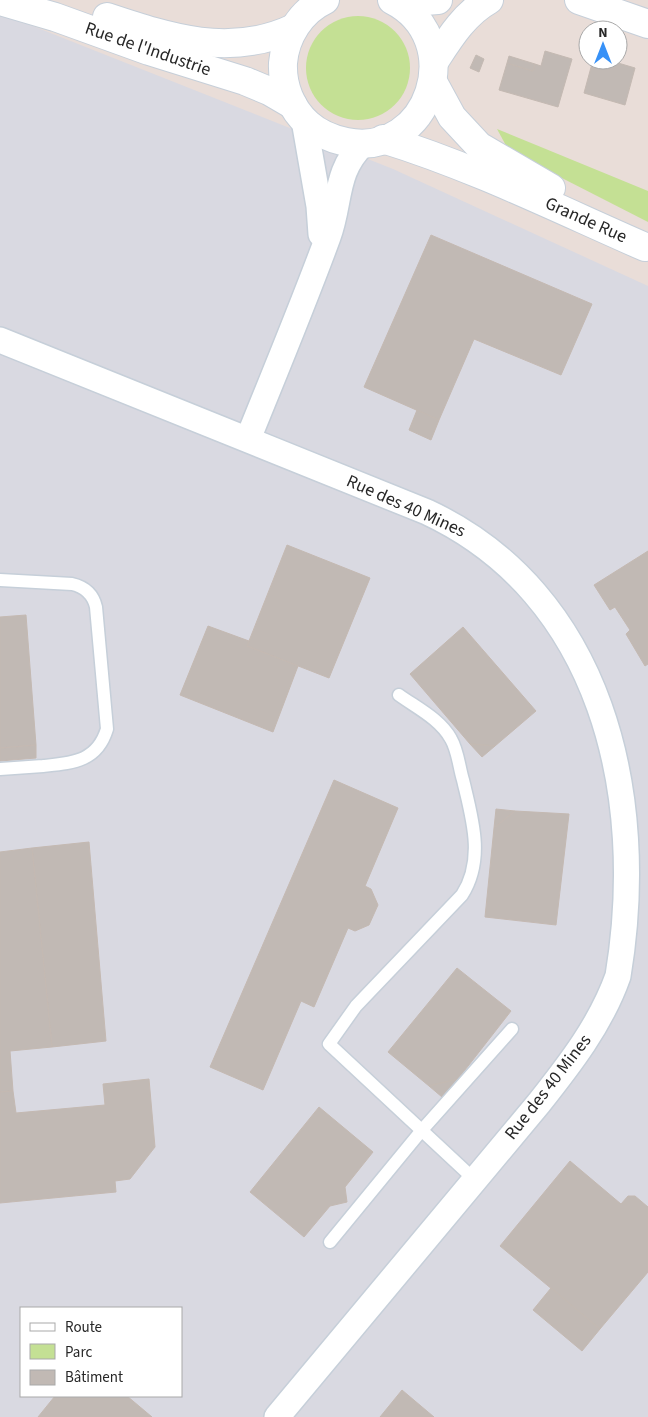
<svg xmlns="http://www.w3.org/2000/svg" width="648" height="1417" font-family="'Source Sans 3',sans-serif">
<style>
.industrial{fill:#d9d9e1;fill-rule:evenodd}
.green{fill:#c4e094}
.building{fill:#c1b9b4;stroke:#c4b9b2}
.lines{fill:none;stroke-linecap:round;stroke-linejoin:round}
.service-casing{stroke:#c6cfd9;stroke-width:15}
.minor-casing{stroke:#c6cfd9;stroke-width:28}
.tertiary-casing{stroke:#c6cfd9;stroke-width:30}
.service{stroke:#fff;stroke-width:12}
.minor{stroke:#fff;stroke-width:25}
.tertiary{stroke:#fff;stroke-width:28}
.labels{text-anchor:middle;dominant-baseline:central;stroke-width:4;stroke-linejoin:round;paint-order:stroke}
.street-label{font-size:18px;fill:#272727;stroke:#fff}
</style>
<rect width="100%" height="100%" fill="#e9ddd8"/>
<path class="industrial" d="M 0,13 L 393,169 L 648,286 L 648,1417 L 0,1417 ZM 21,1308 L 181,1308 L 181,1396 L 21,1396 Z"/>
<g class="green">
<circle cx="358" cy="68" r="52"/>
<polygon points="497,129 648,191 648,222 509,151"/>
</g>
<g class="building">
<polygon points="545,51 572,59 558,107 499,90 507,63 533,71 535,64 541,66"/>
<polygon points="476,55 484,59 479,72 470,68"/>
<polygon points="509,56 535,64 533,71 507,63"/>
<polygon points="593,60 608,60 635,68 625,105 584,93"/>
<polygon points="431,235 592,304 561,375 474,339 439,420 364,387"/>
<polygon points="417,410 439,420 431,440 409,430"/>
<polygon points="287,545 370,578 329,678 247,646"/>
<polygon points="648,551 648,664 645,666 626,634 630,630 615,607 610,610 594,585"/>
<polygon points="26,615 36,745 0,748 0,617"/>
<polygon points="208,626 249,641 247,646 298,666 273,732 180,695"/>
<polygon points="463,627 536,711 495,746 470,744 410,674"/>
<polygon points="470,744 495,746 482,757"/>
<polygon points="36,745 36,758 0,761 0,748"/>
<polygon points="334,780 398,808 365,886 371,889 378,905 369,925 355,931 348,928 314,1007 301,1001 263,1090 210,1067"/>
<polygon points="496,809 515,811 494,828"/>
<polygon points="515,811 569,814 556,925 485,917 494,828"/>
<polygon points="89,842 106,1041 52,1047 32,848"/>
<polygon points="32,848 52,1047 10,1051 13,1091 0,1092 0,852"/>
<polygon points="457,968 511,1011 458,1079 429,1086 388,1052"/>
<polygon points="149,1079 155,1147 130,1179 115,1181 116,1192 0,1203 0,1092 13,1091 16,1113 105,1105 103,1084"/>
<polygon points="458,1079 442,1097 429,1086"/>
<polygon points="319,1107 373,1152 345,1187 347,1202 330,1206 304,1237 250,1192"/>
<polygon points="570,1161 621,1204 628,1196 635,1196 648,1207 648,1272 600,1329 500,1246"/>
<polygon points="551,1288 600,1329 582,1351 533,1310"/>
<polygon points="402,1390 434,1417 380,1417"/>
<polygon points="55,1396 127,1396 152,1417 38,1417"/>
</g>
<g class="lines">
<defs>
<g id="service">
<path d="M 0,580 L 72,584 C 85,587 93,594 96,607 L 107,729 C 97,762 72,763 43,766 C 28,767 14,768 0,769"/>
<path d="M 399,695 C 417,708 440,719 451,739 C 458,751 459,767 463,780 C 472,818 485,859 462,895 L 356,1006 L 329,1044 L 475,1180"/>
<polyline points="330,1242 422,1130 512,1029"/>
</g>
<g id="minor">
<polyline points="304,120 319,206 321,234"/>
<path d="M 0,340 L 427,512 C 602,594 648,794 618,976 C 601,1024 570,1064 539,1103 L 277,1417"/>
<path d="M 248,439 C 275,372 303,305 328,237 C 341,202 334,171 364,143"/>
</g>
<g id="tertiary">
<path d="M 325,0 C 301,11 285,37 283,63 C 282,86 291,109 308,124 C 319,134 332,139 346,142 C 430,159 469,39 392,0"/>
<polyline points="579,0 648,24"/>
<polyline points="0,1 55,17 149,51 245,81 269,91 293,105"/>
<polyline points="399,3 438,0"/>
<path d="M 107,17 C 170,38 230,58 294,28"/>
<path d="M 434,62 C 449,39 464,14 489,0"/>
<polyline points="433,82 452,117 479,146 551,188"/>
<path d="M 383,139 C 474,167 558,209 645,247"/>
</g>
</defs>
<use href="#service" class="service-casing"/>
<use href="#minor" class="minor-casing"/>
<use href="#tertiary" class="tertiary-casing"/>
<use href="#service" class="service"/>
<use href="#minor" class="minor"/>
<use href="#tertiary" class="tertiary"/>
</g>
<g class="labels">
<g class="street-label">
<text transform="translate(148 49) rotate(19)">Rue de l'Industrie</text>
<text transform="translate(586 220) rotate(24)">Grande Rue</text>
<text transform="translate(406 506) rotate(24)">Rue des 40 Mines</text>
<text transform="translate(548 1087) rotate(-52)">Rue des 40 Mines</text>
</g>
</g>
<rect x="20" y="1307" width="162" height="90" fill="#ffffff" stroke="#a9a9a9"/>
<rect x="30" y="1323" width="25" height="8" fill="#ffffff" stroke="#a9a9a9"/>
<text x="65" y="1332" font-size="15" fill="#272727">Route</text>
<rect x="30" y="1344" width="25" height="15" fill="#c4e094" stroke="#a9a9a9"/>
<text x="65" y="1357" font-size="15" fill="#272727">Parc</text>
<rect x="30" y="1370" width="25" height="15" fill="#c1b9b4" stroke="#a9a9a9"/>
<text x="65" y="1382" font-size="15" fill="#272727">Bâtiment</text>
<g transform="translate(603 45)"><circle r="24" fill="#ffffff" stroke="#a9a9a9"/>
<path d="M0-4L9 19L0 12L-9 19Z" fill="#3791f7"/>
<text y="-8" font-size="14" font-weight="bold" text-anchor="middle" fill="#272727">N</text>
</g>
</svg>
